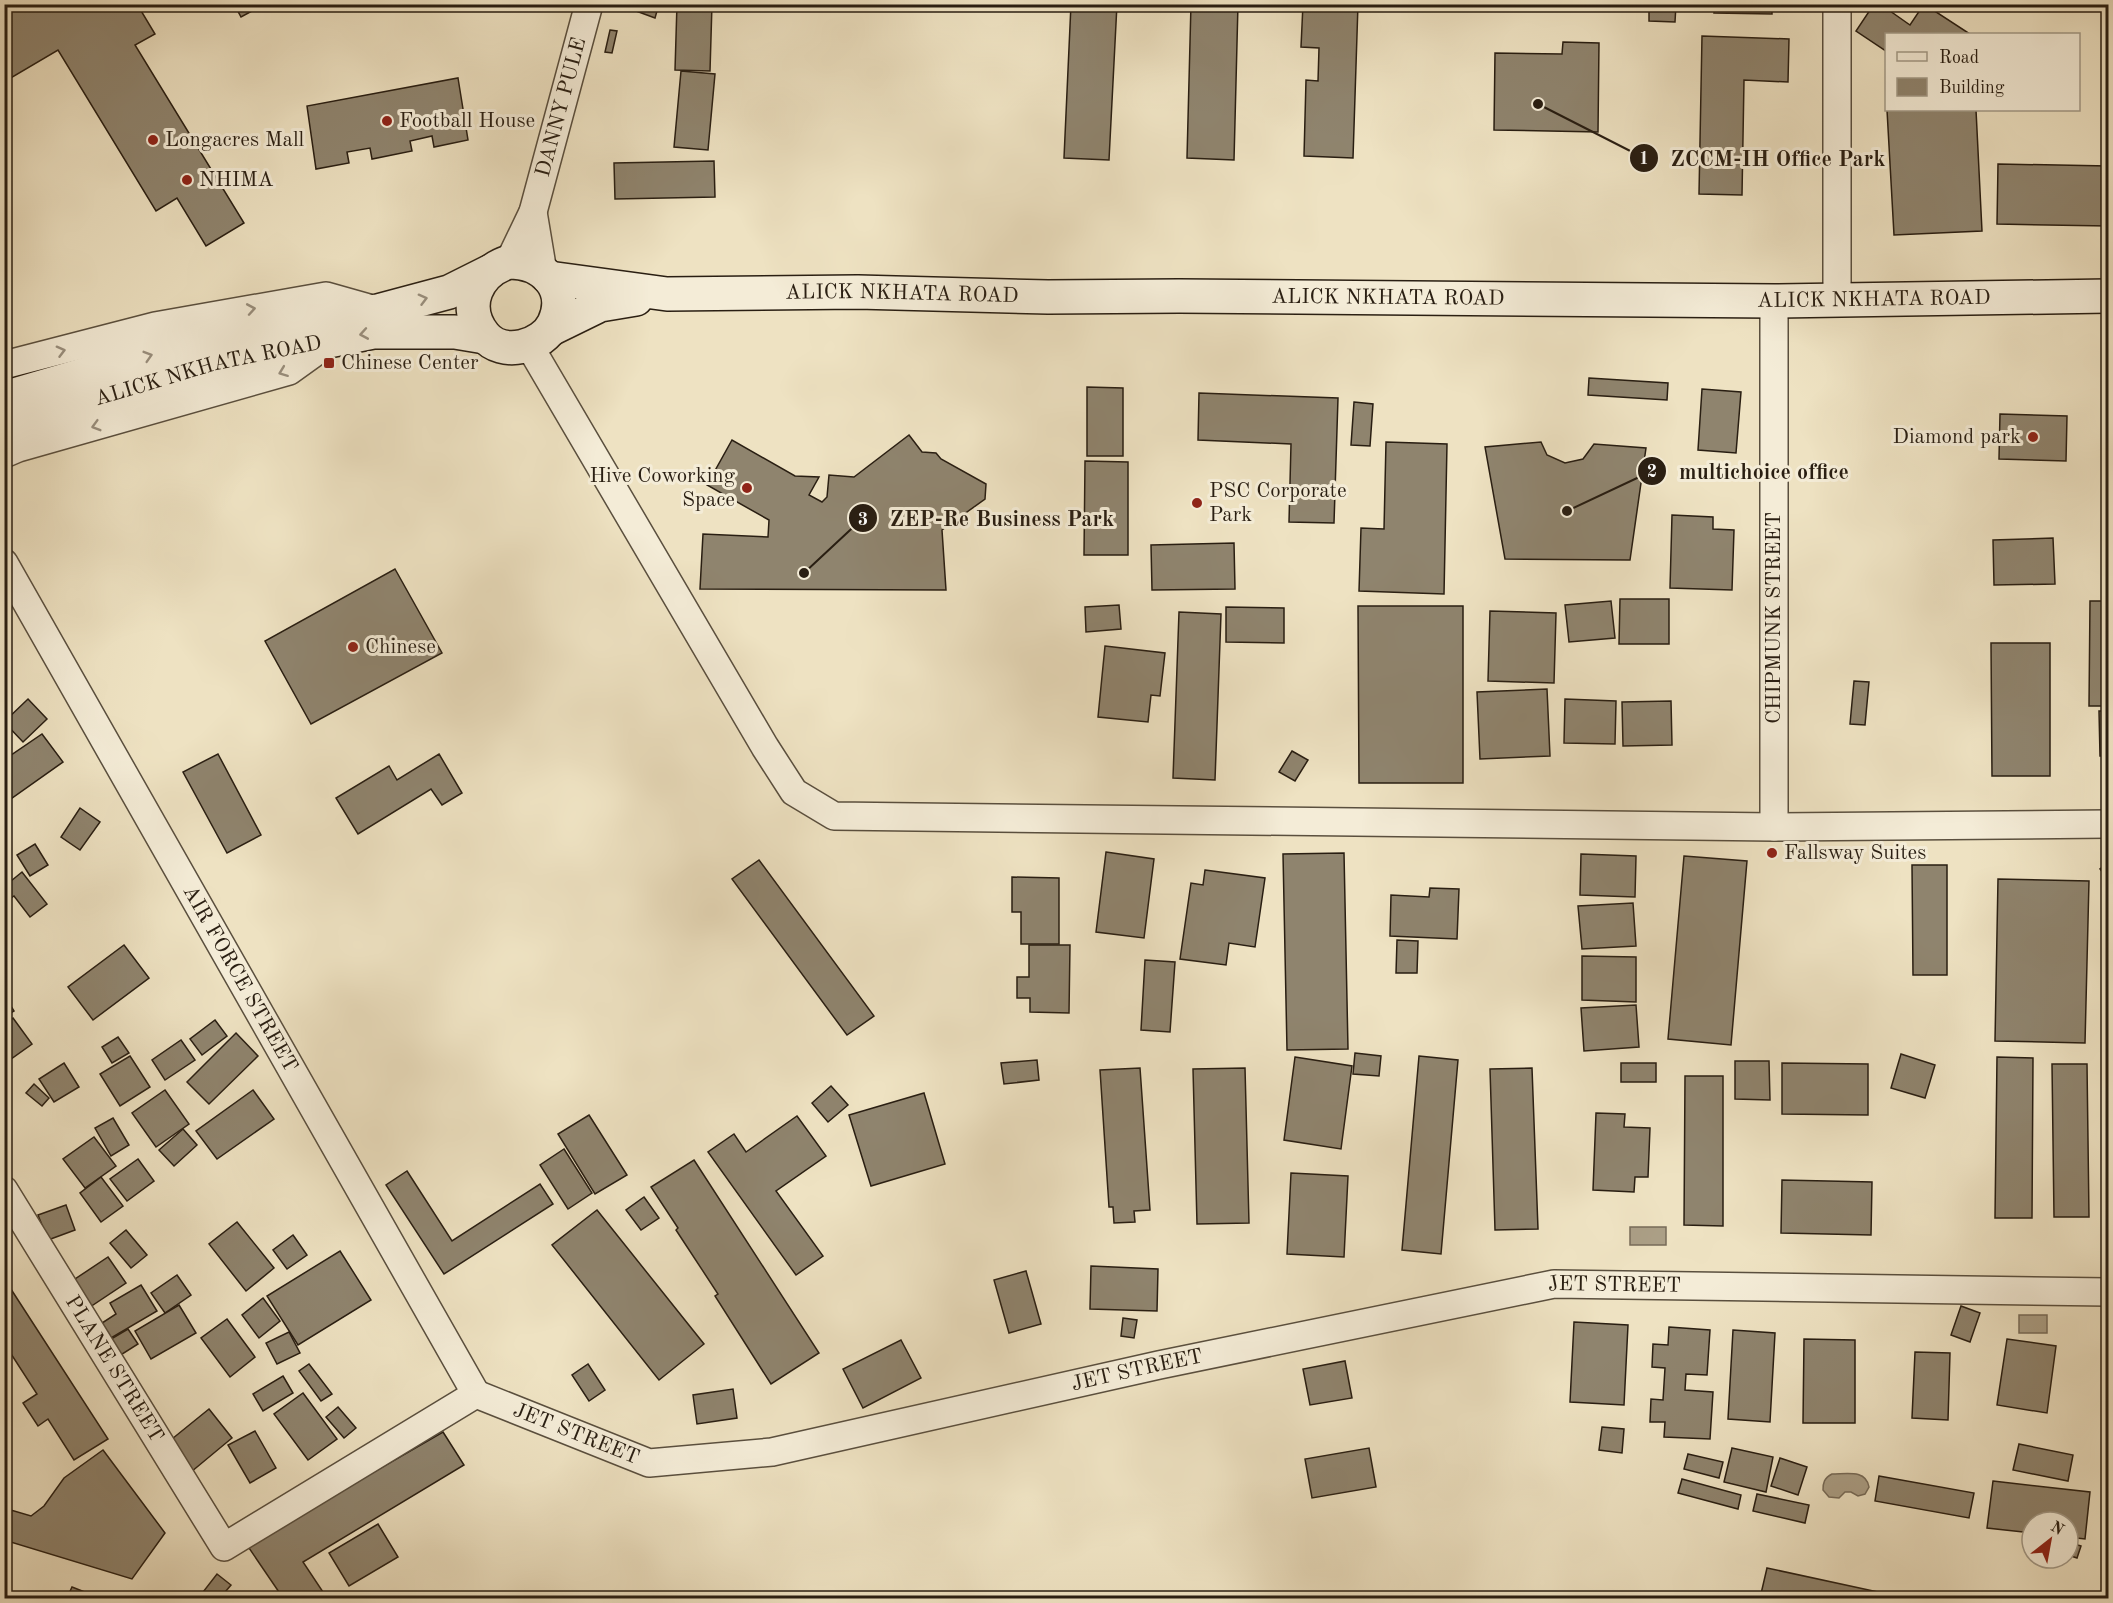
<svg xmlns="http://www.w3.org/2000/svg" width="2113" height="1603" font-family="'Old Standard TT',serif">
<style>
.water{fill:#ab9f86;stroke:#776b58;stroke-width:1.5}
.building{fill:#8f846e;stroke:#291e12;stroke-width:1.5}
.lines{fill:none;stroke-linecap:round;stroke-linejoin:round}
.street-casing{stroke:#5a4f3e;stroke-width:30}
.secondary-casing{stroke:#291e12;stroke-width:36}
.street{stroke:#f4ecd7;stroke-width:27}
.secondary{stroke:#f4ecd7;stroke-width:33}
.oneway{stroke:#998f7e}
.poi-dot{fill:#8f2418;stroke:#f4ecd7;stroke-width:2}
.labels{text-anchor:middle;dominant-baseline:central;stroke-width:6;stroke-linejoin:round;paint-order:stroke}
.street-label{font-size:21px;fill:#291e12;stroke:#f4ecd7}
.poi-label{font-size:21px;fill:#291e12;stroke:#f4ecd7;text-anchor:start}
.leader{fill:none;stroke:#291e12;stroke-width:2}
.callout-dot{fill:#291e12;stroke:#f4ecd7;stroke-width:2}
.mark-label{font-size:18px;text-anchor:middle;font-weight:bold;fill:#fff}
.callout-label{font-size:22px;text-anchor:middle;font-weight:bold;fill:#291e12;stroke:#f4ecd7;stroke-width:6;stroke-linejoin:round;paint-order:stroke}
</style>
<rect width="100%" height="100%" fill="#eee2c2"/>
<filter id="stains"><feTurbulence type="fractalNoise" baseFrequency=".00333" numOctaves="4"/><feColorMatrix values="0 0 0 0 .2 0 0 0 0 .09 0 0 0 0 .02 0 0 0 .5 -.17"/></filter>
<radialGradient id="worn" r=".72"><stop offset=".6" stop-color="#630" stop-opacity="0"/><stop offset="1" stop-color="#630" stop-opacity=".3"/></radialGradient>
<g class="water">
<rect x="1630" y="1227" width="36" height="18"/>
<rect x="2019" y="1315" width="28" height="18"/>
<path d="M 1832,1474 C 1846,1474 1866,1469 1869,1487 L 1865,1494 L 1858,1496 L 1851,1492 L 1845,1492 L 1839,1498 L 1829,1497 L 1823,1490 C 1823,1483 1824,1478 1832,1474 Z"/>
</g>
<g class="building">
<polygon points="4,4 137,4 155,34 135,45 244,223 206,246 177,198 156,211 58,50 4,82"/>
<polygon points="234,4 265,4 241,17"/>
<polygon points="617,4 659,4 655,18"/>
<polygon points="677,4 712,4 710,71 675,70"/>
<polygon points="1071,4 1117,4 1109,160 1064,158"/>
<polygon points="1191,4 1238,4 1234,160 1187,158"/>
<polygon points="1303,4 1358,4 1353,158 1304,156 1306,80 1318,81 1319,48 1301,47"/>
<polygon points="1649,4 1676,4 1675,22 1649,21"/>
<polygon points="1715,4 1772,4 1772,14 1714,13"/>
<polygon points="1874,4 1880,4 1910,25 1924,4 1970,34 1886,34 1886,51 1856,31"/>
<polygon points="610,30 617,31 612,53 605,52"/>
<polygon points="1702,36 1789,39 1788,82 1744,80 1742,195 1699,194"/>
<polygon points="1563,42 1599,43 1598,132 1494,130 1495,53 1562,54"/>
<polygon points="681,71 715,74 708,150 674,147"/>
<polygon points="458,78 468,140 434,147 432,136 410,141 412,151 372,159 370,148 347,152 349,163 316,169 307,106"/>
<polygon points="1887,110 1976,110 1982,231 1894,235"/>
<polygon points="714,161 715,197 615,199 614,163"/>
<polygon points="1998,164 2108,166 2108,226 1997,224"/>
<polygon points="1589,378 1668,383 1667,400 1588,395"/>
<polygon points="1087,387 1123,388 1123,456 1087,456"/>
<polygon points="1702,389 1741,392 1736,453 1698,450"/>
<polygon points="1199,393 1338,398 1334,523 1289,522 1291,444 1198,440"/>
<polygon points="1354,402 1373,404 1370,446 1351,445"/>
<polygon points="2000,414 2067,416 2066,461 1999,459"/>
<rect x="2106" y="430" width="2" height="45"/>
<polygon points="909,435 922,452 936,453 941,459 986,484 985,499 942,530 946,590 700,589 703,534 768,537 769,520 707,485 732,440 795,476 819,477 809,495 822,502 827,497 829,475 854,477"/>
<polygon points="1386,442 1447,444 1444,594 1359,591 1361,528 1384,529"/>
<polygon points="1541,442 1547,455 1565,463 1583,459 1594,444 1646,448 1630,560 1505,559 1485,447"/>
<polygon points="1085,461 1128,462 1128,555 1084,555"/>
<polygon points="1672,515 1713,517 1713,529 1734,530 1732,590 1670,588"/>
<polygon points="2053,538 2055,584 1994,585 1993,540"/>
<polygon points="1234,543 1235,589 1152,590 1151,545"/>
<polygon points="395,569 442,653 311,724 265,641"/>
<polygon points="2108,588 2108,706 2089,706 2090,601 2107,601"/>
<polygon points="1620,599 1669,599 1669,644 1619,644"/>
<polygon points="1611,601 1615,638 1569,642 1565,605"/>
<polygon points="1119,605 1121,629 1086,632 1085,607"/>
<polygon points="1358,606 1463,606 1463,783 1359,783"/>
<polygon points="1226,607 1284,608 1284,643 1226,642"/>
<polygon points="1490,611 1556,613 1554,683 1488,681"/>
<polygon points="1179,612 1221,614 1215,780 1173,778"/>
<polygon points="1991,643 2050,643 2050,776 1992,776"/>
<polygon points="1105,646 1165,653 1160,696 1151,695 1148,722 1098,717"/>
<polygon points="1854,681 1869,682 1865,725 1850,724"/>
<polygon points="1547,689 1550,756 1480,759 1477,692"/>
<polygon points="28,699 47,719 23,742 4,722"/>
<polygon points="1565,699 1616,701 1615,744 1564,743"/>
<polygon points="1671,701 1672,745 1623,746 1622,702"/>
<polygon points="2099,711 2108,711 2108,756 2100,756"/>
<polygon points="42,734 63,762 5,803 4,760"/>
<polygon points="1292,751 1308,760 1295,781 1279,772"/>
<polygon points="218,754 261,835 227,853 183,772"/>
<polygon points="439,754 462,793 442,805 431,789 358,834 336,798 389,766 397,780"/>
<polygon points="80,808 100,822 80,850 61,837"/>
<polygon points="35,844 48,865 30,876 17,855"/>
<polygon points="1106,852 1154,859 1144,938 1096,932"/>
<polygon points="1344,853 1348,1049 1287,1050 1283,854"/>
<polygon points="1581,854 1636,856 1635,897 1580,895"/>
<polygon points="1684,856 1747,861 1731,1045 1668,1039"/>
<polygon points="759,860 874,1016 847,1035 732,879"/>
<polygon points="2108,863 2108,880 2100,869"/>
<polygon points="1912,865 1947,865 1947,975 1913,975"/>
<polygon points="1205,870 1265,878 1255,947 1229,943 1226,965 1180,959 1191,883 1203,885"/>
<polygon points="4,872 11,881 22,872 47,904 30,917 14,896 4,903"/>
<polygon points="1012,877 1059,878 1059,944 1021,944 1021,912 1012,912"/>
<polygon points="1998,879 2089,881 2085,1043 1995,1041"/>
<polygon points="1430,888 1459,889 1457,939 1390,936 1391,895 1429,897"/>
<polygon points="2108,901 2108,919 2102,903"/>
<polygon points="1633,903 1636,946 1582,949 1578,906"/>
<polygon points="1397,940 1418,941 1417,973 1396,973"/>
<polygon points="124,945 149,978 93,1020 68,987"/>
<polygon points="1029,945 1070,945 1069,1013 1030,1012 1030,998 1017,998 1017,977 1029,977"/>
<polygon points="1582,956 1636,957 1636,1002 1582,1000"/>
<polygon points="1145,960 1175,962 1170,1032 1141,1030"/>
<polygon points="4,995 14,1011 4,1017"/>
<polygon points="1636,1005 1639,1047 1584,1051 1581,1008"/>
<polygon points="13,1018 32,1044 4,1064 4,1025"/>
<polygon points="215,1020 227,1036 202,1055 190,1039"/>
<polygon points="236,1033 258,1056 209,1104 187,1082"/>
<polygon points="118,1037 129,1053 112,1063 102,1047"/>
<polygon points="181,1040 195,1060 165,1080 152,1060"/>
<polygon points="1355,1053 1381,1056 1379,1076 1353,1074"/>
<polygon points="1901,1054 1935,1065 1925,1098 1891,1088"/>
<polygon points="130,1056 150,1087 120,1106 100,1074"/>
<polygon points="1419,1056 1458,1060 1441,1254 1402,1250"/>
<polygon points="1295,1057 1352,1066 1341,1149 1284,1140"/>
<polygon points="1997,1057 2033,1058 2032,1218 1995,1218"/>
<polygon points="1037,1060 1039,1080 1004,1084 1001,1063"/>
<polygon points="1735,1061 1769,1061 1770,1100 1735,1099"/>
<polygon points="64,1063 79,1087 54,1102 39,1079"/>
<rect x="1621" y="1063" width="35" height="19"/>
<polygon points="1782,1063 1868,1064 1868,1115 1782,1114"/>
<polygon points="2052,1064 2087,1064 2089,1217 2054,1217"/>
<polygon points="1140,1068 1150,1210 1134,1211 1135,1222 1114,1223 1113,1207 1109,1207 1100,1070"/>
<polygon points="1245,1068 1249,1223 1197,1224 1193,1069"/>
<polygon points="1532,1068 1538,1229 1495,1230 1490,1069"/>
<polygon points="1685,1076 1723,1076 1723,1226 1684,1225"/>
<polygon points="34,1084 49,1098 42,1106 26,1093"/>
<polygon points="831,1086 848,1105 828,1122 812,1103"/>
<polygon points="165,1090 189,1124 156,1147 132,1113"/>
<polygon points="253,1090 274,1119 217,1159 196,1131"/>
<polygon points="924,1093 945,1164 871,1186 849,1115"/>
<polygon points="1596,1113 1625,1114 1624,1127 1650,1128 1648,1177 1635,1177 1634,1192 1593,1190"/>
<polygon points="589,1115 627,1175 595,1194 558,1134"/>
<polygon points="797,1116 826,1156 776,1191 823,1256 796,1275 708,1152 734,1134 746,1152"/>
<polygon points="113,1118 129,1145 111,1156 95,1128"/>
<polygon points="183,1129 197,1145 174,1166 159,1150"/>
<polygon points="94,1137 116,1166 85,1188 63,1159"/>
<polygon points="564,1149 592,1193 568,1209 540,1165"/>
<polygon points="138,1159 154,1181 127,1201 110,1179"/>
<polygon points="694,1160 819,1353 771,1384 715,1296 718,1294 676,1230 678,1228 651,1187"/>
<polygon points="407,1171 452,1241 540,1184 553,1204 444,1274 386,1185"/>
<polygon points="1291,1173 1348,1176 1344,1257 1287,1254"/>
<polygon points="101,1177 123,1206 101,1222 80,1193"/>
<polygon points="1782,1180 1872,1182 1871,1235 1781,1233"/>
<polygon points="644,1197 659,1218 641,1230 626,1210"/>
<polygon points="66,1205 75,1230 48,1240 38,1215"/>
<polygon points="597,1210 704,1344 659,1380 552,1245"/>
<polygon points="237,1222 274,1268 246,1291 209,1244"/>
<polygon points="126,1230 147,1255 131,1268 110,1243"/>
<polygon points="293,1235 307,1255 287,1269 273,1250"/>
<polygon points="340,1251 371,1300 298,1345 267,1296"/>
<polygon points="108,1257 126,1283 90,1307 72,1281"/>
<polygon points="1091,1266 1158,1269 1157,1311 1090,1309"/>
<polygon points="1026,1271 1041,1324 1009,1333 994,1280"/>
<polygon points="177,1275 191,1295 165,1313 151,1293"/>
<polygon points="7,1283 108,1439 74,1460 48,1419 38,1426 23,1403 37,1394 4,1343 4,1285"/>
<polygon points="141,1285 157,1311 111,1338 102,1323 116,1314 110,1303"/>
<polygon points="263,1298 280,1321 259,1338 242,1315"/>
<polygon points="179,1305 196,1333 151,1359 135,1331"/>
<polygon points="1961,1306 1980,1313 1970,1342 1951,1335"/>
<polygon points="1123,1318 1137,1320 1134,1338 1121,1336"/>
<polygon points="227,1319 255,1357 230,1377 201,1338"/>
<polygon points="1574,1322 1628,1325 1624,1405 1570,1402"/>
<polygon points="1669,1327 1710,1330 1707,1375 1686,1374 1685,1390 1713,1392 1710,1439 1664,1437 1665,1422 1650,1422 1651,1399 1663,1400 1665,1368 1652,1367 1653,1344 1668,1345"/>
<polygon points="128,1329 138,1344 116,1358 106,1342"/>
<polygon points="1733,1330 1775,1333 1770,1422 1728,1419"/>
<polygon points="289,1332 300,1353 277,1364 266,1343"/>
<polygon points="1804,1339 1855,1340 1855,1423 1803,1423"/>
<polygon points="2007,1339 2056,1346 2047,1413 1997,1405"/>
<polygon points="901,1340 921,1378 863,1408 843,1369"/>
<polygon points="1915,1352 1950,1353 1948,1420 1912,1418"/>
<polygon points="1345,1361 1352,1398 1310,1405 1303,1369"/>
<polygon points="309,1364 332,1394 321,1401 299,1371"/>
<polygon points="588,1364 605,1390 589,1401 572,1375"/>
<polygon points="283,1376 293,1393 263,1411 253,1394"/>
<polygon points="733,1389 737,1418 697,1424 693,1395"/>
<polygon points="303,1393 337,1439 308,1460 274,1414"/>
<polygon points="338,1407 356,1428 344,1438 326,1417"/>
<polygon points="209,1409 232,1438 191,1472 167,1443"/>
<polygon points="1602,1427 1624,1429 1622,1453 1599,1450"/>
<polygon points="255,1431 276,1468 250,1483 228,1445"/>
<polygon points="443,1432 464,1465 303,1562 327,1598 283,1598 247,1545"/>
<polygon points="2019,1444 2073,1455 2068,1481 2013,1470"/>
<polygon points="1369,1448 1376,1487 1312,1498 1305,1459"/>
<polygon points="1732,1448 1773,1457 1766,1492 1724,1482"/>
<polygon points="103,1450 165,1533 132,1579 4,1540 4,1508 31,1516 44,1506 64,1478"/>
<polygon points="1688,1454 1723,1462 1719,1478 1684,1469"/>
<polygon points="1780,1458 1807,1467 1798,1495 1771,1486"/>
<polygon points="1879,1476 1974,1493 1969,1518 1875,1501"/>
<polygon points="1682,1479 1741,1495 1738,1509 1678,1493"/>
<polygon points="1993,1481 2090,1492 2085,1539 2068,1537 2068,1522 2032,1522 2032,1533 1987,1528"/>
<polygon points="1757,1494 1809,1505 1805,1523 1753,1511"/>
<polygon points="2108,1504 2108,1552 2103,1551"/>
<polygon points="378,1524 398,1557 349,1586 329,1553"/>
<polygon points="2068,1542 2081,1546 2077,1558 2068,1555"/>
<polygon points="1767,1568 1892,1595 1891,1598 1760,1598"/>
<polygon points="217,1574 231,1585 220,1598 211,1598 203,1592"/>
<polygon points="72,1587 100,1598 67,1598"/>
</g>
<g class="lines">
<defs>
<g id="street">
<polyline points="1837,4 1837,299"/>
<polyline points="533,212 543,272"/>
<path id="s1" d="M 509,262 L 533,212 L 589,4"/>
<polyline points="529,345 765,747 794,792 834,816 1774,827 2108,824"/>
<polyline points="4,365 155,326 326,296 372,309"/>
<polyline points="4,454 18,448 289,371 328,343"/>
<path id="s2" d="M 4,563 L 476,1394"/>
<polyline points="1774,827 1774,301"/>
<path id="s3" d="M 4,1190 L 224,1547 L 476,1394 L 649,1463 L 772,1452 L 1159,1365 L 1554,1284 L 2108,1292"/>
</g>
<g id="secondary">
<path d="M 509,262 C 543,262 570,288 554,323 C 543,347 502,358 484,335 C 461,306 477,272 509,262 Z"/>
<path id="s4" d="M 549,278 L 667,294 L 858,292 L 1048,297 L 1179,296 L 1774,301 L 2108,296"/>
<polyline points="551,329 600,305 636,299"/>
<polyline points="4,398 205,339 277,323 378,311 449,292 489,272"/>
<path id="s5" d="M 4,427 L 216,364 L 373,332 L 455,332 L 485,337"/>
</g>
</defs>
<use href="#street" class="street-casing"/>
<use href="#secondary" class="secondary-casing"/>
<use href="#street" class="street"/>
<use href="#secondary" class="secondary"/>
</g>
<defs><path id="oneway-chevron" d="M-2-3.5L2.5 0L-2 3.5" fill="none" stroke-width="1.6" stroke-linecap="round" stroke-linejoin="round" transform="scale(1.5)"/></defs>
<g class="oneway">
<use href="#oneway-chevron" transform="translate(423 299) rotate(-15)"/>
<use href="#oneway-chevron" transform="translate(251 309) rotate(-10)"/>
<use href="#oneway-chevron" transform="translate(364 334) rotate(170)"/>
<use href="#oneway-chevron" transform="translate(61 351) rotate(-15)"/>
<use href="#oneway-chevron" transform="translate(148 356) rotate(-17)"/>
<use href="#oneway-chevron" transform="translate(283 372) rotate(159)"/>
<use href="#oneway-chevron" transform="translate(96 426) rotate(164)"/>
</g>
<g class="poi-dot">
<circle cx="387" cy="121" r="6"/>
<circle cx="153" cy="140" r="6"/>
<circle cx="187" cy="180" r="6"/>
<rect x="323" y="357" width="12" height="12" rx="3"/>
<circle cx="2033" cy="437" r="6"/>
<circle cx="747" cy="488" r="6"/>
<circle cx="1197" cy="503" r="6"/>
<circle cx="353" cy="647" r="6"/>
<circle cx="1772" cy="853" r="6"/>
</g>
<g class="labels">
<g class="street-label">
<text stroke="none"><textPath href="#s1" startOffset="164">DANNY PULE</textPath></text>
<text stroke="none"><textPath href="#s4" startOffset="354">ALICK NKHATA ROAD</textPath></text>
<text stroke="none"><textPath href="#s4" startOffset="840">ALICK NKHATA ROAD</textPath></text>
<text stroke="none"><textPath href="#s4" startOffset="1326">ALICK NKHATA ROAD</textPath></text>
<text stroke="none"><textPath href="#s5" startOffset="212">ALICK NKHATA ROAD</textPath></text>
<text transform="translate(1774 618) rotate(-90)">CHIPMUNK STREET</text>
<text stroke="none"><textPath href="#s2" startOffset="478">AIR FORCE STREET</textPath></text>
<text stroke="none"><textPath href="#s3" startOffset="1884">JET STREET</textPath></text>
<text stroke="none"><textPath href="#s3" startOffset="210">PLANE STREET</textPath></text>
<text stroke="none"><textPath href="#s3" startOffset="1398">JET STREET</textPath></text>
<text stroke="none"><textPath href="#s3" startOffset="822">JET STREET</textPath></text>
</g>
<g class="poi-label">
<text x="399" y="121">Football House</text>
<text x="165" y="140">Longacres Mall</text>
<text x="199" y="180">NHIMA</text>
<text x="341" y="363">Chinese Center</text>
<text x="2021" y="437" text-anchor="end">Diamond park</text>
<text x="735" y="476" text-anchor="end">Hive Coworking<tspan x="735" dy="24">Space</tspan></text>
<text x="1209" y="491">PSC Corporate<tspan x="1209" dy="24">Park</tspan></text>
<text x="365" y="647">Chinese</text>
<text x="1784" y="853">Fallsway Suites</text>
</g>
</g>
<path class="leader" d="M1538 104L1644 158M1567 511L1652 471M804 573L863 518"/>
<g class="callout-dot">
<circle cx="1538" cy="104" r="6"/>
<circle cx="1567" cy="511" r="6"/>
<circle cx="804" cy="573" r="6"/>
<circle cx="1644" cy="158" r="15"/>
<circle cx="1652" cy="471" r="15"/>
<circle cx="863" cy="518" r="15"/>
</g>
<g class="mark-label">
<text x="1644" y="164">1</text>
<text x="1652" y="477">2</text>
<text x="863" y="525">3</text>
</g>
<g class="callout-label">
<text x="1778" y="166">ZCCM-IH Office Park</text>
<text x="1764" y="479">multichoice office</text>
<text x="1002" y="526">ZEP-Re Business Park</text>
</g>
<rect width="2113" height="1603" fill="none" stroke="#eee2c2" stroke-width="24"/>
<rect x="6" y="6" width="2101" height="1591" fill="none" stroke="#291e12" stroke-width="3"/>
<rect x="12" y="12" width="2089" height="1579" fill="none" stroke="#291e12" stroke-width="1.5"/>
<rect x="1885" y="33" width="195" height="78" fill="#f4ecd7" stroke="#a39a88" stroke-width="1.5"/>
<rect x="1897" y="52" width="30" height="9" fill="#f4ecd7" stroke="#a39a88" stroke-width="1.5"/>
<text x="1939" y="63" font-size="18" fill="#291e12">Road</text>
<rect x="1897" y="78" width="30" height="18" fill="#8f846e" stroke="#a39a88" stroke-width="1.5"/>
<text x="1939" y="93" font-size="18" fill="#291e12">Building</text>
<g transform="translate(2050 1540) rotate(31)"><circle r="28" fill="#f4ecd7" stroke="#a39a88" stroke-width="1.5"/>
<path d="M0-4.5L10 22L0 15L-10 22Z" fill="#8f2418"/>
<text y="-9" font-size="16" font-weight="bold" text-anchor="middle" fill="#291e12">N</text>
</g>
<rect width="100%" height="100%" filter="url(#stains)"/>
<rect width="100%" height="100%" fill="url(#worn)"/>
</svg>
